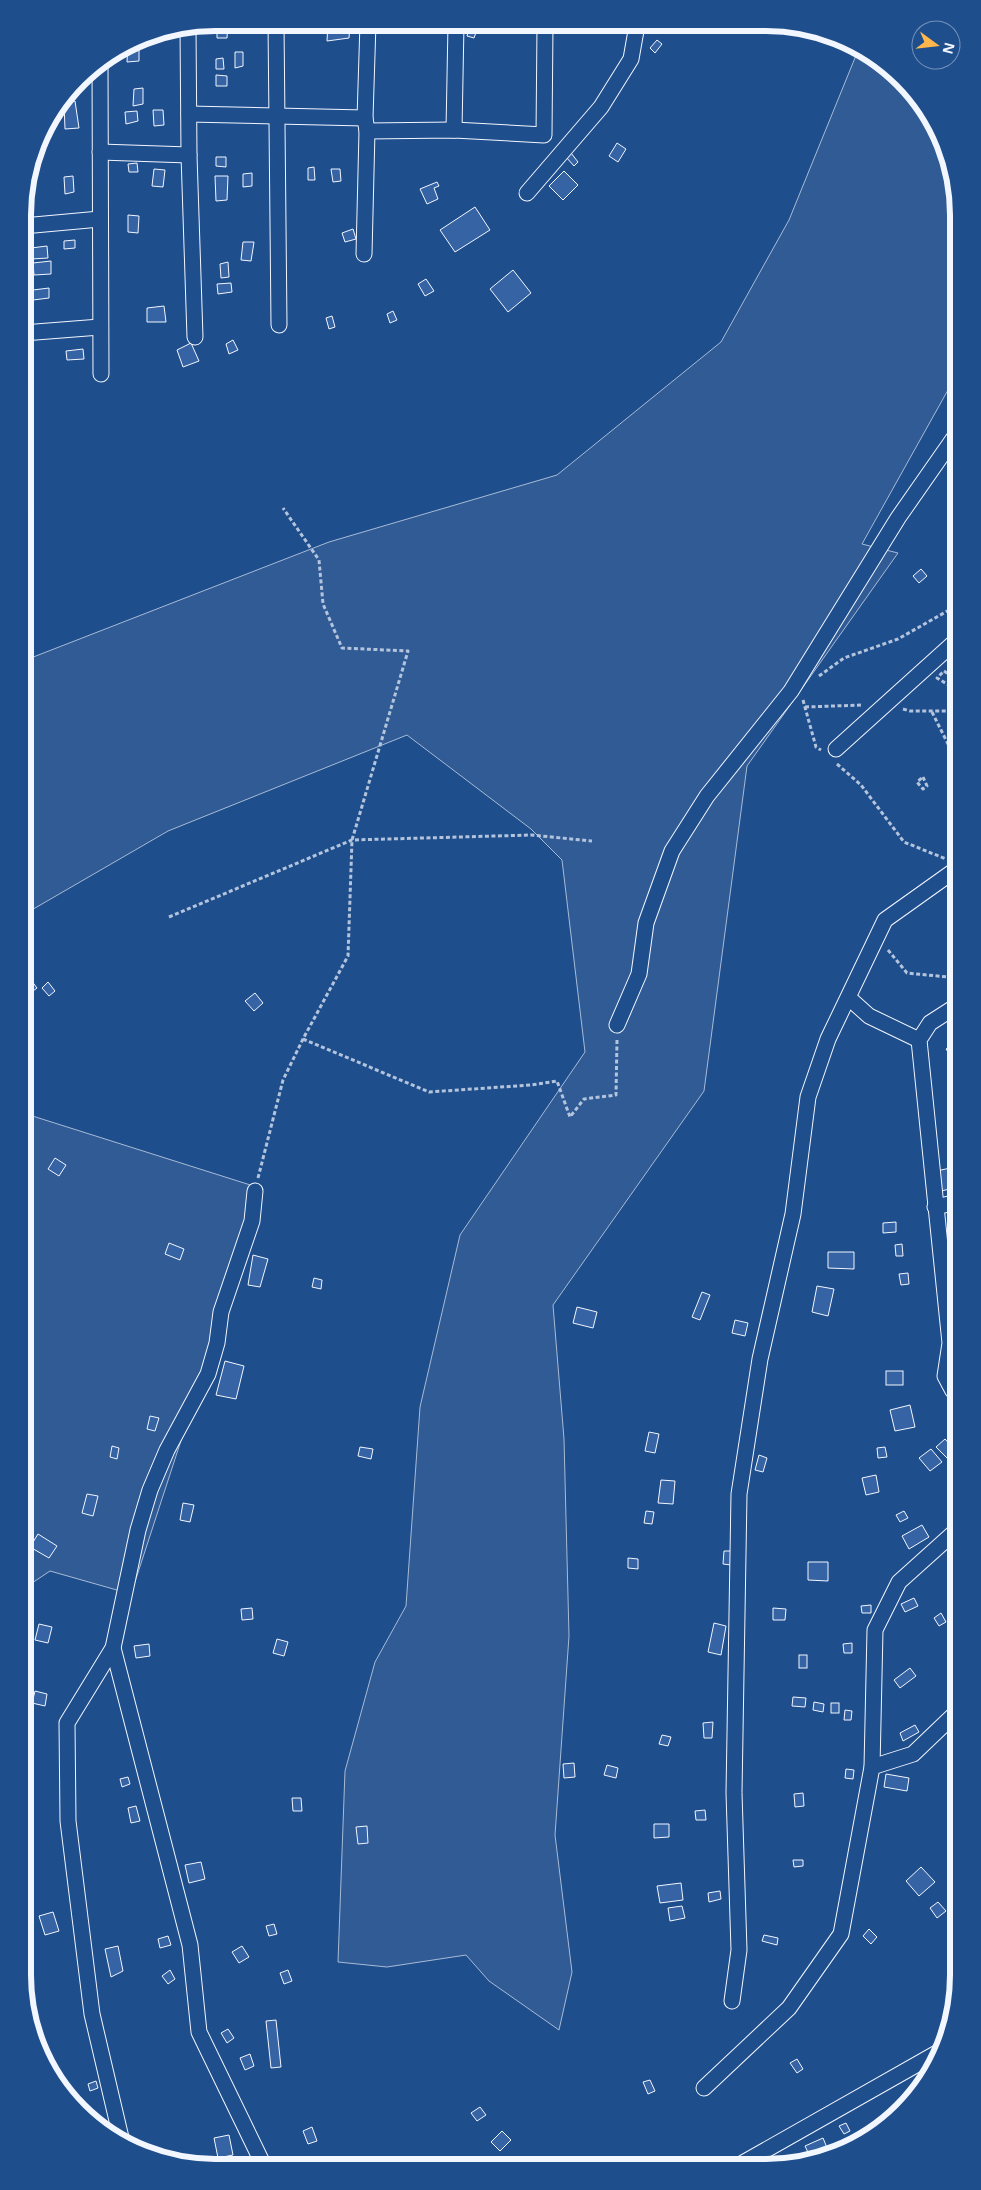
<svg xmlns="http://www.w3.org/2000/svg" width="981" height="2190" font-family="'Open Sans',sans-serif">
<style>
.built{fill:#305b95;stroke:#a8bbd7}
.building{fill:#3563a3;stroke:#f2f6ff}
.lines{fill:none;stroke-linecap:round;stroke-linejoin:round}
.street-casing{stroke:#f2f6ff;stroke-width:17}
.path{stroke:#b3c4dc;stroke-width:3;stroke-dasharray:4 2.5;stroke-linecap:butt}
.street{stroke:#1f4e8c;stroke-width:15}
.rim{fill:none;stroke:#f2f6ff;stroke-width:6}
</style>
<rect width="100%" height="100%" fill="#1f4e8c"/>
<g class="built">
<polygon points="859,48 893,70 926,108 952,165 958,215 958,372 862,544 898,553 747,766 704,1091 553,1305 564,1439 569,1636 555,1835 572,1972 559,2030 489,1981 466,1955 387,1967 338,1962 345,1771 375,1662 406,1606 420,1407 460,1235 585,1052 562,860 531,829 407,735 168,831 23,915 23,661 329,542 557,475 721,342 789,220"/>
<polygon points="23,1113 263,1189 131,1594 50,1571 23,1589"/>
</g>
<g class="building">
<polygon points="217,23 228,23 227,38 217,38"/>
<polygon points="328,23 350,23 349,38 327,41"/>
<polygon points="470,25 478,27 474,38 467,36"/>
<polygon points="657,40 662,44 655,53 650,48"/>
<polygon points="128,45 139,45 139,61 127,62"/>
<polygon points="235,52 243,52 243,66 235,68"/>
<polygon points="223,58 224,69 216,69 216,59"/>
<polygon points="216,75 227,76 227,86 216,86"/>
<polygon points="143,88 143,104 133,106 134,89"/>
<polygon points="75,101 79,128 65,129 64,103"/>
<polygon points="153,110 163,110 164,125 154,126"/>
<polygon points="137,111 138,121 126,124 125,112"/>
<polygon points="617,143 626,149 618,162 609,156"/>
<polygon points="571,153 578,162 574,166 566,157"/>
<polygon points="216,157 226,157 226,167 216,166"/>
<polygon points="137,163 138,172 129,172 128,164"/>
<polygon points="314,167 315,180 308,180 308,168"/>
<polygon points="154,169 165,170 163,187 152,186"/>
<polygon points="331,169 340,169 341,181 333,182"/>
<polygon points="564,171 578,185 563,200 549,186"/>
<polygon points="252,173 252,186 243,187 243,174"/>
<polygon points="73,176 74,192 65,194 64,177"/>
<polygon points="215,176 228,176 227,200 216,201"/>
<polygon points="437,182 439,186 434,188 438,199 427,204 420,189"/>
<polygon points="475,207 490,230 455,252 440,230"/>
<polygon points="128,215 139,216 138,233 128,232"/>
<polygon points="353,229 356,239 345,242 342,233"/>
<polygon points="75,240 75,248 64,249 64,241"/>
<polygon points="243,242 254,242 251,261 241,260"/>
<polygon points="47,246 48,258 31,259 31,248"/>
<polygon points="51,261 51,274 34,275 33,263"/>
<polygon points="228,262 229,277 221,278 220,264"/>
<polygon points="513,270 531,293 508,312 490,289"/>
<polygon points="426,279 434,291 425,296 418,284"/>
<polygon points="231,283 232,292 218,294 217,284"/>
<polygon points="49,288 49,298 33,300 33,290"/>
<polygon points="164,306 166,322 147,322 147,308"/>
<polygon points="393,311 397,320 390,323 387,314"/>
<polygon points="332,316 335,327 329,329 326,318"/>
<polygon points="233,340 238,350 229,354 226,344"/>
<polygon points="191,343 199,361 183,367 177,350"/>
<polygon points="83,349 84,359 67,360 66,351"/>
<polygon points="921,569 927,576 919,583 913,576"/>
<polygon points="28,976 37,988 29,994 23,986 23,980"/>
<polygon points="48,982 55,991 49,996 42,988"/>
<polygon points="255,993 263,1003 254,1011 245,1001"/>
<polygon points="958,1037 958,1054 952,1058 946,1049 955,1043 953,1040"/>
<polygon points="958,1083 958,1108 956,1108 952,1085"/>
<polygon points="55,1158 66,1165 59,1176 48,1169"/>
<polygon points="950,1168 954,1188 941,1191 937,1171"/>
<polygon points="896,1222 896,1232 883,1233 883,1223"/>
<polygon points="169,1243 184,1249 180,1260 165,1254"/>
<polygon points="902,1244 903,1256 896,1256 895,1245"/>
<polygon points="828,1252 854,1252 854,1269 828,1268"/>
<polygon points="253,1255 268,1259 260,1287 248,1285"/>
<polygon points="908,1273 909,1284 901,1285 899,1274"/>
<polygon points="314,1278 322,1280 321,1289 312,1287"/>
<polygon points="817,1286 834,1289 828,1316 812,1312"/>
<polygon points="702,1292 710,1295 700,1320 692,1317"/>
<polygon points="577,1307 597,1312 593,1328 573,1323"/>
<polygon points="735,1320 748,1323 745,1336 732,1333"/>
<polygon points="225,1361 244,1366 236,1399 216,1395"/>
<rect x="886" y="1371" width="17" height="14"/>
<polygon points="910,1405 915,1427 895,1431 890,1410"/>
<polygon points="150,1416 159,1418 155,1431 147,1429"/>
<polygon points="649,1432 659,1434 655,1453 645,1451"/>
<polygon points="945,1439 955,1450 947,1458 936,1447"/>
<polygon points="112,1446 119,1448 117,1459 110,1457"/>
<polygon points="360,1447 373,1449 371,1459 358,1456"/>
<polygon points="885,1447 887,1457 878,1458 877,1448"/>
<polygon points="931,1449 942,1462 930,1471 919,1458"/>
<polygon points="759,1455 767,1458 763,1472 755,1470"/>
<polygon points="876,1475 879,1492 866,1495 862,1478"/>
<polygon points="661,1480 675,1481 673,1504 658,1503"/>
<polygon points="87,1494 98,1496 93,1516 82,1513"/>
<polygon points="183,1503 194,1505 190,1522 180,1520"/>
<polygon points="646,1511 654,1512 652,1524 644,1523"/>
<polygon points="904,1511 908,1518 900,1522 896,1515"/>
<polygon points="922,1525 929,1537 909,1549 902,1536"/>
<polygon points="38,1534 57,1546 49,1558 30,1547"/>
<polygon points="724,1551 732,1551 731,1565 723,1564"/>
<polygon points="628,1558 638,1559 638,1569 628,1568"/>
<polygon points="808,1562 828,1562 828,1581 808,1580"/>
<polygon points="914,1598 918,1606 905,1612 901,1604"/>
<polygon points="871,1605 871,1613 862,1613 861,1606"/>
<polygon points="252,1608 253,1619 242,1620 241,1609"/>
<polygon points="773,1608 786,1609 785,1620 773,1620"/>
<polygon points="941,1613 946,1622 939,1626 934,1618"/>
<polygon points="714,1623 726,1626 721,1655 708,1652"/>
<polygon points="39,1624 52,1627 48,1643 35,1640"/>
<polygon points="277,1639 288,1642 284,1656 273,1653"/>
<polygon points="958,1640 958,1659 949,1647"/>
<polygon points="852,1643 852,1653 844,1653 843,1644"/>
<polygon points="149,1644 150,1656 136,1658 134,1646"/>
<rect x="799" y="1655" width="8" height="13"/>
<polygon points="910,1668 916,1676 900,1688 894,1680"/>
<polygon points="35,1691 47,1694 45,1706 32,1703"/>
<polygon points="793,1697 806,1698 805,1707 792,1706"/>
<polygon points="814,1702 824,1704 823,1712 813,1710"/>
<rect x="831" y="1703" width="8" height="10"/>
<polygon points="845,1710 852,1711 851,1720 844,1720"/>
<polygon points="713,1722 712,1738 704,1738 703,1723"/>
<polygon points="915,1725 919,1732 903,1741 900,1733"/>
<polygon points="662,1735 671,1737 668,1746 659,1744"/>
<polygon points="574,1763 575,1777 564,1778 563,1764"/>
<polygon points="607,1765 618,1768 616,1778 604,1775"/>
<polygon points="846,1769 854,1770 853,1779 845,1778"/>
<polygon points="886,1774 909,1778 907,1791 884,1787"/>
<polygon points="128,1777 130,1784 122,1787 120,1779"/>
<polygon points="803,1793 804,1806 795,1807 794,1794"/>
<polygon points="292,1798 301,1798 302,1811 293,1811"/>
<polygon points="136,1806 140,1821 131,1823 128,1808"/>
<polygon points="705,1810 706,1820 696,1820 695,1811"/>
<polygon points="654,1824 669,1824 669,1837 654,1838"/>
<polygon points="367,1826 368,1843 358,1844 356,1827"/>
<polygon points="793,1860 803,1860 803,1866 794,1867"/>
<polygon points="201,1862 205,1879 189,1883 185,1865"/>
<polygon points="921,1867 935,1882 919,1896 906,1881"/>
<polygon points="681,1883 683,1900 660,1903 657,1886"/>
<polygon points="720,1891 721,1899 709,1902 708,1893"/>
<polygon points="938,1902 946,1911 937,1918 930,1908"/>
<polygon points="682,1906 685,1918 670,1921 668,1908"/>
<polygon points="53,1912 59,1931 45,1935 39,1916"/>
<polygon points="274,1924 277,1934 269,1936 266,1926"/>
<polygon points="869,1929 877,1937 871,1944 863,1936"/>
<polygon points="764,1935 778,1938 777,1945 762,1941"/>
<polygon points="168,1936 171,1945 160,1948 158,1939"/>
<polygon points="118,1946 123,1971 111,1977 105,1949"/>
<polygon points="242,1946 249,1957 239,1963 232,1952"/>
<polygon points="170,1970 175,1979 168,1984 162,1976"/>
<polygon points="288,1970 292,1981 284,1984 280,1973"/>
<polygon points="276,2020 281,2067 271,2068 266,2021"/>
<polygon points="228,2029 234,2038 227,2043 221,2033"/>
<polygon points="250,2054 254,2066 245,2070 240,2058"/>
<polygon points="797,2059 803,2069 797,2073 790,2063"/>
<polygon points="650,2080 655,2091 648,2094 643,2082"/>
<polygon points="96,2081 98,2088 90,2091 88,2084"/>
<polygon points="480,2107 486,2115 477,2121 471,2113"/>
<polygon points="846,2123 850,2131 844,2134 839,2126"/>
<polygon points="312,2127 317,2141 308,2144 303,2131"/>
<polygon points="502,2131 511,2140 500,2151 491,2142"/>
<polygon points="229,2135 233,2155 218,2158 214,2138"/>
<polygon points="823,2138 830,2155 812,2161 805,2146"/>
</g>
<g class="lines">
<defs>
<g id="street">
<polyline points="276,23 279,325"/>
<polyline points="188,28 189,155 195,337"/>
<polyline points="100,63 101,374"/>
<polyline points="189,114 365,118"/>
<polyline points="454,130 456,24"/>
<polyline points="367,131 454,130 544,135 545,25"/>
<polyline points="100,152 189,155"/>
<polyline points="527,193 601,107 631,59 637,25"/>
<polyline points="23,226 100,219"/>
<polyline points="364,254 367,131 365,118 368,23"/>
<polyline points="23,333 100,327"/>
<polyline points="836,749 958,639"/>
<polyline points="849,998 869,1016 919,1040"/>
<polyline points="617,1025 639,974 646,923 672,851 707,796 791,691 898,518 958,432"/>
<polyline points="935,1207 958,1202"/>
<polyline points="958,1388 953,1391 945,1376 950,1343 919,1040 930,1023 958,1005"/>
<polyline points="113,1648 190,1945 199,2032 263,2164"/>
<polyline points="872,1767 913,1754 958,1711"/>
<polyline points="732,2001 739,1950 734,1793 739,1494 760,1359 793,1214 808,1097 828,1039 885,920 958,868"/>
<polyline points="704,2088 789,2008 841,1934 872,1767 875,1630 899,1582 958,1529"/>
<polyline points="122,2142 92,2014 68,1821 67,1723 113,1648 138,1530 150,1490 167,1450 208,1374 217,1343 221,1312 252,1221 255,1191"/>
<polyline points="743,2163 944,2049"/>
</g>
</defs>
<use href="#street" class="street-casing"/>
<g class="path">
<polygon points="944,671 957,680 952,687 937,678"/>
<polyline points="819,676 844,658 898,639 958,605"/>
<polyline points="803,700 816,747 821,750"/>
<polyline points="805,707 862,705"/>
<polyline points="903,709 910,711 958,711"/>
<polyline points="932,712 958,764"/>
<polyline points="953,750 958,743"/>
<polyline points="837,764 861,785 904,842 946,859"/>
<polygon points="923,777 927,786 923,789 917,782"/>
<polyline points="169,917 352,840 531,835 592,841"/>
<polyline points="888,950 907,973 958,978"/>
<polyline points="303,1039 429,1092 531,1085 557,1081 570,1117 584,1099 616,1095 617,1040"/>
<polyline points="258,1178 283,1080 303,1039 348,956 352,840 408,651 342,648 323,604 319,560 283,508"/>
</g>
<use href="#street" class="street"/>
</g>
<path d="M0 0H981V2190H0ZM215 31H766A184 184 0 0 1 950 215V1975A184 184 0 0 1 766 2159H215A184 184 0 0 1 31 1975V215A184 184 0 0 1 215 31Z" fill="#1f4e8c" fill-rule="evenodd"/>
<path class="rim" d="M215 31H766A184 184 0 0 1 950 215V1975A184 184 0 0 1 766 2159H215A184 184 0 0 1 31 1975V215A184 184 0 0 1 215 31Z"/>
<g transform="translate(936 45) rotate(105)"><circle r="24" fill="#1f4e8c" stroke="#7391ba"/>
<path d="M0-4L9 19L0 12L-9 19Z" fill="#ffb74d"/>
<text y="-8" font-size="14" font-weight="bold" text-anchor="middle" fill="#f2f6ff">N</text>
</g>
</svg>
